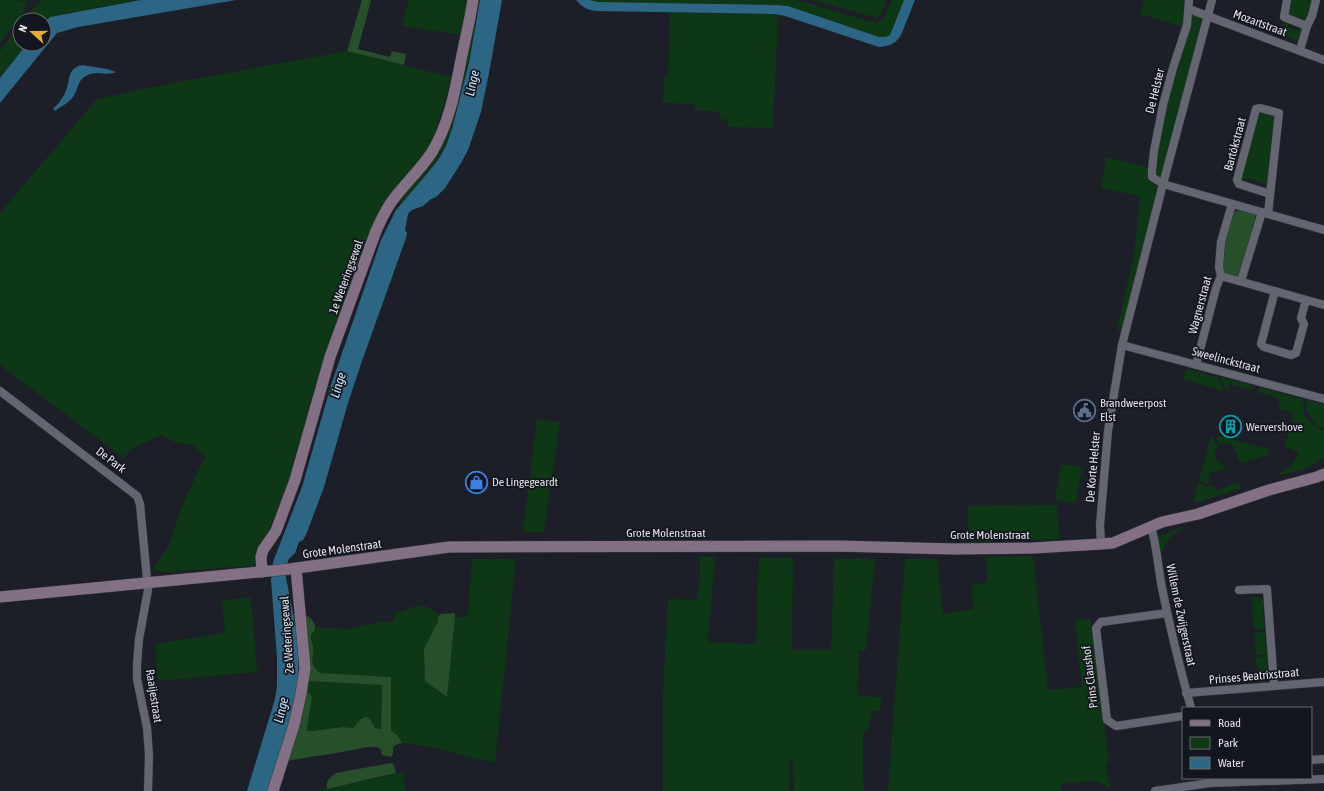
<svg xmlns="http://www.w3.org/2000/svg" width="1324" height="791" font-family="'Asap Condensed',sans-serif">
<style>
.green{fill:#0e3715}
.forest{fill:#264f2a}
.water{fill:#2c6684}
.lines{fill:none;stroke-linecap:round;stroke-linejoin:round}
.street-casing{stroke:#373940;stroke-width:9}
.secondary-casing{stroke:#373940;stroke-width:12}
.street{stroke:#636670;stroke-width:8}
.secondary{stroke:#847085;stroke-width:11}
.labels{text-anchor:middle;dominant-baseline:central;stroke-width:3.5;stroke-linejoin:round;paint-order:stroke}
.street-label{font-size:12px;fill:#e1e2e8;stroke:#13161e}
.poi-label{font-size:12px;fill:#e1e2e8;stroke:#13161e;text-anchor:start}
.water-label{font-size:13px;font-style:italic;fill:#c5e5f8;stroke:#13161e}
</style>
<rect width="100%" height="100%" fill="#1c1f27"/>
<g class="green">
<polygon points="0,0 17,0 17,2 27,0 23,13 0,43"/>
<polygon points="42,0 141,0 62,14 50,17 44,23 44,20 24,20 39,2"/>
<polygon points="409,0 468,0 461,35 402,26"/>
<polygon points="476,0 480,0 469,63 452,129 446,146 431,169 403,202 401,201 403,194 430,163"/>
<polygon points="589,0 797,0 876,23 883,19 892,0 904,0 890,35 886,37 879,37 788,6 776,5 598,2"/>
<polygon points="812,0 887,0 880,16 877,18"/>
<polygon points="1144,0 1187,0 1184,27 1140,14"/>
<polygon points="1290,0 1313,0 1308,19 1305,20 1289,14 1288,11"/>
<polygon points="670,13 778,14 773,128 728,127 728,120 720,119 720,112 695,110 695,104 663,103 664,77 668,76"/>
<polygon points="1194,15 1201,19 1201,25 1161,176 1159,178 1157,177 1155,171 1164,111 1191,18"/>
<polygon points="1286,21 1290,22 1288,27 1298,31 1300,26 1303,28 1299,42 1279,34 1282,25"/>
<polygon points="20,25 20,44 27,44 0,78 0,51"/>
<polygon points="347,51 451,77 444,105 431,143 420,163 384,206 295,468 259,553 256,563 252,566 161,572 154,568 169,545 180,511 205,456 193,445 177,443 161,435 131,449 124,458 0,365 0,213 97,99 178,82"/>
<polygon points="1261,112 1272,113 1276,117 1267,188 1264,189 1265,184 1246,178 1244,183 1242,182 1241,179 1258,114"/>
<polygon points="1106,157 1150,168 1152,181 1158,188 1122,332 1117,329 1118,325 1134,255 1140,196 1101,188"/>
<polygon points="1186,369 1218,377 1224,391 1183,379"/>
<polygon points="1220,377 1252,385 1251,390 1230,384 1225,403 1224,403 1227,392"/>
<path d="M 1259,387 L 1305,400 L 1303,405 L 1304,415 L 1311,423 L 1324,431 L 1324,457 L 1310,466 L 1302,470 L 1274,476 C 1287,469 1293,466 1299,452 L 1285,447 L 1294,413 L 1280,409 L 1280,407 L 1279,406 L 1279,403 L 1278,403 L 1279,398 L 1258,392 Z"/>
<polygon points="1307,400 1324,405 1324,429 1315,424 1309,416 1309,412 1306,411"/>
<polygon points="537,419 560,422 544,532 523,532"/>
<path d="M 1211,436 L 1218,446 C 1212,453 1215,463 1225,465 L 1226,468 L 1208,474 L 1210,479 L 1208,480 L 1209,484 L 1208,484 L 1199,481 Z"/>
<polygon points="1218,436 1270,449 1268,455 1240,463 1234,446 1228,443 1220,444 1217,440"/>
<polygon points="1061,464 1082,467 1076,503 1055,500"/>
<polygon points="1239,482 1241,488 1196,503 1194,498 1198,483 1210,486 1214,485 1216,491"/>
<polygon points="1054,505 1057,506 1059,539 972,542 970,541 968,536 968,506"/>
<polygon points="1183,527 1183,528 1170,537 1162,551 1160,552 1158,541 1159,536"/>
<polygon points="1033,556 1048,690 1082,687 1075,620 1090,619 1092,629 1109,762 1106,763 1110,789 1098,781 1061,783 1061,791 888,791 905,559 937,559 943,614 973,609 972,585 987,582 986,557"/>
<polygon points="700,557 715,557 708,642 756,644 759,558 793,558 792,650 831,650 834,558 875,559 866,650 859,651 857,695 882,698 880,711 872,711 869,726 863,733 863,776 864,791 794,791 793,759 789,760 789,791 663,791 663,692 668,599 697,600 700,577"/>
<path d="M 472,559 L 516,559 L 495,762 L 468,757 L 437,748 L 402,743 C 399,737 397,734 391,731 L 391,677 L 320,673 L 313,668 L 312,661 L 313,648 L 311,638 L 315,627 L 348,629 L 378,622 L 389,622 L 393,621 L 397,610 L 401,612 C 407,610 413,606 419,606 C 425,605 436,610 438,616 C 439,620 436,625 435,628 L 435,689 L 447,697 L 455,617 L 468,617 Z"/>
<polygon points="251,597 257,672 158,681 155,644 225,633 222,600"/>
<path d="M 1251,597 C 1258,596 1263,598 1265,605 L 1263,607 L 1265,628 L 1263,629 L 1254,629 Z"/>
<polygon points="1258,632 1264,632 1265,633 1267,655 1256,655 1254,634"/>
<polygon points="1267,656 1268,679 1265,682 1258,683 1256,657"/>
<polygon points="306,681 382,685 381,729 375,728 371,720 363,717 353,728 342,727 312,731 308,731 306,728 312,697 305,688"/>
<polygon points="404,772 405,791 317,791 327,789"/>
</g>
<g class="forest">
<polygon points="362,0 371,0 358,49 390,57 392,51 406,54 404,65 347,51"/>
<polygon points="1241,210 1256,215 1239,277 1226,273 1223,270 1224,248 1232,214 1236,211"/>
<polygon points="455,613 455,617 447,697 425,681 424,649 438,621 438,616 441,614"/>
<path d="M 304,614 C 309,616 316,622 315,628 C 314,632 311,634 311,637 C 311,641 313,644 313,647 C 314,660 308,663 320,673 L 391,677 L 391,731 C 397,734 399,737 402,743 L 395,745 L 393,748 L 393,754 L 391,757 L 382,755 L 381,750 L 378,747 L 368,747 L 331,754 L 316,756 L 286,761 L 305,688 L 312,697 L 307,728 L 308,731 L 312,731 L 342,727 L 353,728 C 358,724 359,717 367,717 L 371,720 L 375,728 L 381,729 L 382,685 L 306,681 Z"/>
<path d="M 391,763 L 394,765 L 396,773 L 327,789 C 325,781 330,777 336,773 Z"/>
</g>
<g class="water">
<polygon points="141,0 236,0 78,27 57,33 0,103 0,78 27,44 44,44 44,23 50,17"/>
<polygon points="480,0 502,0 489,73 481,112 468,150 461,163 445,188 436,197 431,199 423,206 412,210 408,214 405,230 407,233 406,238 362,361 348,403 324,487 306,535 303,540 299,542 295,553 288,560 286,578 299,643 298,689 294,707 268,791 247,791 275,699 277,687 277,657 271,580 273,562 302,487 331,385 381,240 396,210 431,169 440,157 446,146 452,129 469,63"/>
<path d="M 576,0 L 589,0 L 598,2 L 776,5 L 788,6 L 879,37 L 886,37 L 890,35 L 904,0 L 915,0 L 901,35 C 896,44 889,46 879,47 L 785,16 L 775,14 L 596,11 C 587,10 582,7 576,0 Z"/>
<path d="M 82,65 L 107,69 L 116,72 C 108,76 97,71 88,75 C 77,79 79,89 73,97 C 69,103 61,106 55,111 L 53,109 C 58,104 62,99 65,93 C 71,80 66,69 82,65 Z"/>
</g>
<g class="lines">
<defs>
<g id="street">
<polyline points="1189,0 1187,25 1173,68 1163,105 1154,151 1152,170 1152,177 1163,184 1324,230"/>
<polyline points="1287,0 1284,17 1307,26"/>
<polyline points="1189,9 1324,60"/>
<polyline points="1300,50 1307,26 1312,16 1316,0"/>
<polyline points="1268,214 1279,113 1260,108 1256,109 1237,180 1239,184 1270,194"/>
<polyline points="1221,276 1324,305"/>
<polyline points="1241,281 1262,212"/>
<polyline points="1275,291 1261,344 1264,347 1291,355 1296,353 1304,324 1301,318 1306,300"/>
<polyline points="1122,345 1324,399"/>
<polyline points="1196,365 1216,288 1221,276 1219,267 1221,242 1232,204"/>
<polyline points="0,391 137,496 140,504 148,590 139,639 137,664 137,679 147,728 149,755 148,791"/>
<path d="M 1151,527 C 1157,546 1158,568 1162,588 C 1170,628 1180,668 1191,708"/>
<polyline points="1101,544 1100,525 1108,431 1122,345 1163,184 1212,0"/>
<polyline points="1239,590 1267,589 1274,686"/>
<polyline points="1167,613 1101,622 1096,628 1107,720 1116,726 1183,716"/>
<polyline points="1186,693 1324,682"/>
<polyline points="1311,760 1324,759"/>
<polyline points="1155,791 1210,783 1324,779"/>
</g>
<g id="secondary">
<path d="M 262,572 L 261,557 L 263,550 L 276,531 L 295,480 L 330,357 L 376,231 C 380,222 384,213 390,204 C 402,186 420,171 432,152 C 449,124 455,91 461,60 C 465,40 470,20 473,0"/>
<polyline points="0,597 290,569 449,547 837,546 954,549 1033,548 1101,544 1113,543 1162,522 1198,514 1269,490 1317,477 1324,474"/>
<polyline points="273,791 294,725 301,694 305,668 296,568"/>
</g>
</defs>
<use href="#street" class="street-casing"/>
<use href="#secondary" class="secondary-casing"/>
<use href="#street" class="street"/>
<use href="#secondary" class="secondary"/>
</g>
<defs>
<symbol id="civic-ring" viewBox="-11 -11 22 22"><circle r="9.5" fill="#13161e" stroke="#5c6f8a" stroke-width="1.5"/><path d="M-.6-6.5H3V-4.5H.6V-3L4-1V1h2V6H-6V1h2V-1L-.6-3ZM-1.2 2.5V6h2.4V2.5Z" fill="#5c6f8a"/></symbol>
<symbol id="building-ring" viewBox="-11 -11 22 22"><circle r="9.5" fill="#13161e" stroke="#0f9aa8" stroke-width="1.5"/><path d="M-4-6H4V6H1V3H-1V6H-4ZM-2.5-4.3h1.7v1.8h-1.7ZM.8-4.3h1.7v1.8H.8ZM-2.5-1h1.7V.8h-1.7ZM.8-1h1.7V.8H.8Z" fill="#0f9aa8"/></symbol>
<symbol id="shop-ring" viewBox="-11 -11 22 22"><circle r="9.5" fill="#13161e" stroke="#3f7fe0" stroke-width="1.5"/><path d="M-5-2.5h2.3a2.7 3.5 0 0 1 5.4 0H5L5.5 6h-11ZM-1.5-2.5h3a1.5 2.3 0 0 0-3 0Z" fill="#3f7fe0"/></symbol>
</defs>
<g fill-rule="evenodd">
<use href="#civic-ring" x="1072" y="398" width="25" height="25"/>
<use href="#building-ring" x="1218" y="414" width="25" height="25"/>
<use href="#shop-ring" x="464" y="470" width="25" height="25"/>
</g>
<g class="labels">
<g class="street-label">
<text transform="translate(1260 23) rotate(20)">Mozartstraat</text>
<text transform="translate(1155 91) rotate(-76)">De Helster</text>
<text transform="translate(1235 144) rotate(-75)">Bartókstraat</text>
<text transform="translate(346 277) rotate(-70)">1e Weteringsewal</text>
<text transform="translate(1200 305) rotate(-75)">Wagnerstraat</text>
<text transform="translate(1226 360) rotate(15)">Sweelinckstraat</text>
<text transform="translate(111 460) rotate(37)">De Park</text>
<text transform="translate(1093 467) rotate(-85)">De Korte Helster</text>
<text x="666" y="533">Grote Molenstraat</text>
<text x="990" y="535">Grote Molenstraat</text>
<text transform="translate(342 549) rotate(-8)">Grote Molenstraat</text>
<text transform="translate(1181 615) rotate(78)">Willem de Zwijgerstraat</text>
<text transform="translate(287 635) rotate(-94)">2e Weteringsewal</text>
<text transform="translate(1254 676) rotate(-5)">Prinses Beatrixstraat</text>
<text transform="translate(1090 677) rotate(-97)">Prins Claushof</text>
<text transform="translate(154 696) rotate(81)">Raaijestraat</text>
</g>
<g class="poi-label">
<text x="1100" y="403">Brandweerpost<tspan x="1100" dy="14">Elst</tspan></text>
<text x="1246" y="427">Wervershove</text>
<text x="492" y="482">De Lingegeardt</text>
</g>
<g class="water-label">
<text transform="translate(472 83) rotate(-78)">Linge</text>
<text transform="translate(338 385) rotate(-73)">Linge</text>
<text transform="translate(281 710) rotate(-76)">Linge</text>
</g>
</g>
<rect x="1182" y="707" width="130" height="72" fill="#13161e" stroke="#65686f"/>
<rect x="1190" y="720" width="20" height="6" fill="#847085" stroke="#65686f"/>
<text x="1218" y="727" font-size="12" fill="#e1e2e8">Road</text>
<rect x="1190" y="737" width="20" height="12" fill="#0e3715" stroke="#65686f"/>
<text x="1218" y="747" font-size="12" fill="#e1e2e8">Park</text>
<rect x="1190" y="757" width="20" height="12" fill="#2c6684" stroke="#65686f"/>
<text x="1218" y="767" font-size="12" fill="#e1e2e8">Water</text>
<g transform="translate(32 32) rotate(291)"><circle r="19" fill="#13161e" stroke="#65686f"/>
<path d="M0-3L7 15L0 10L-7 15Z" fill="#e7ac37"/>
<text y="-6" font-size="11" font-weight="bold" text-anchor="middle" fill="#e1e2e8">N</text>
</g>
</svg>
